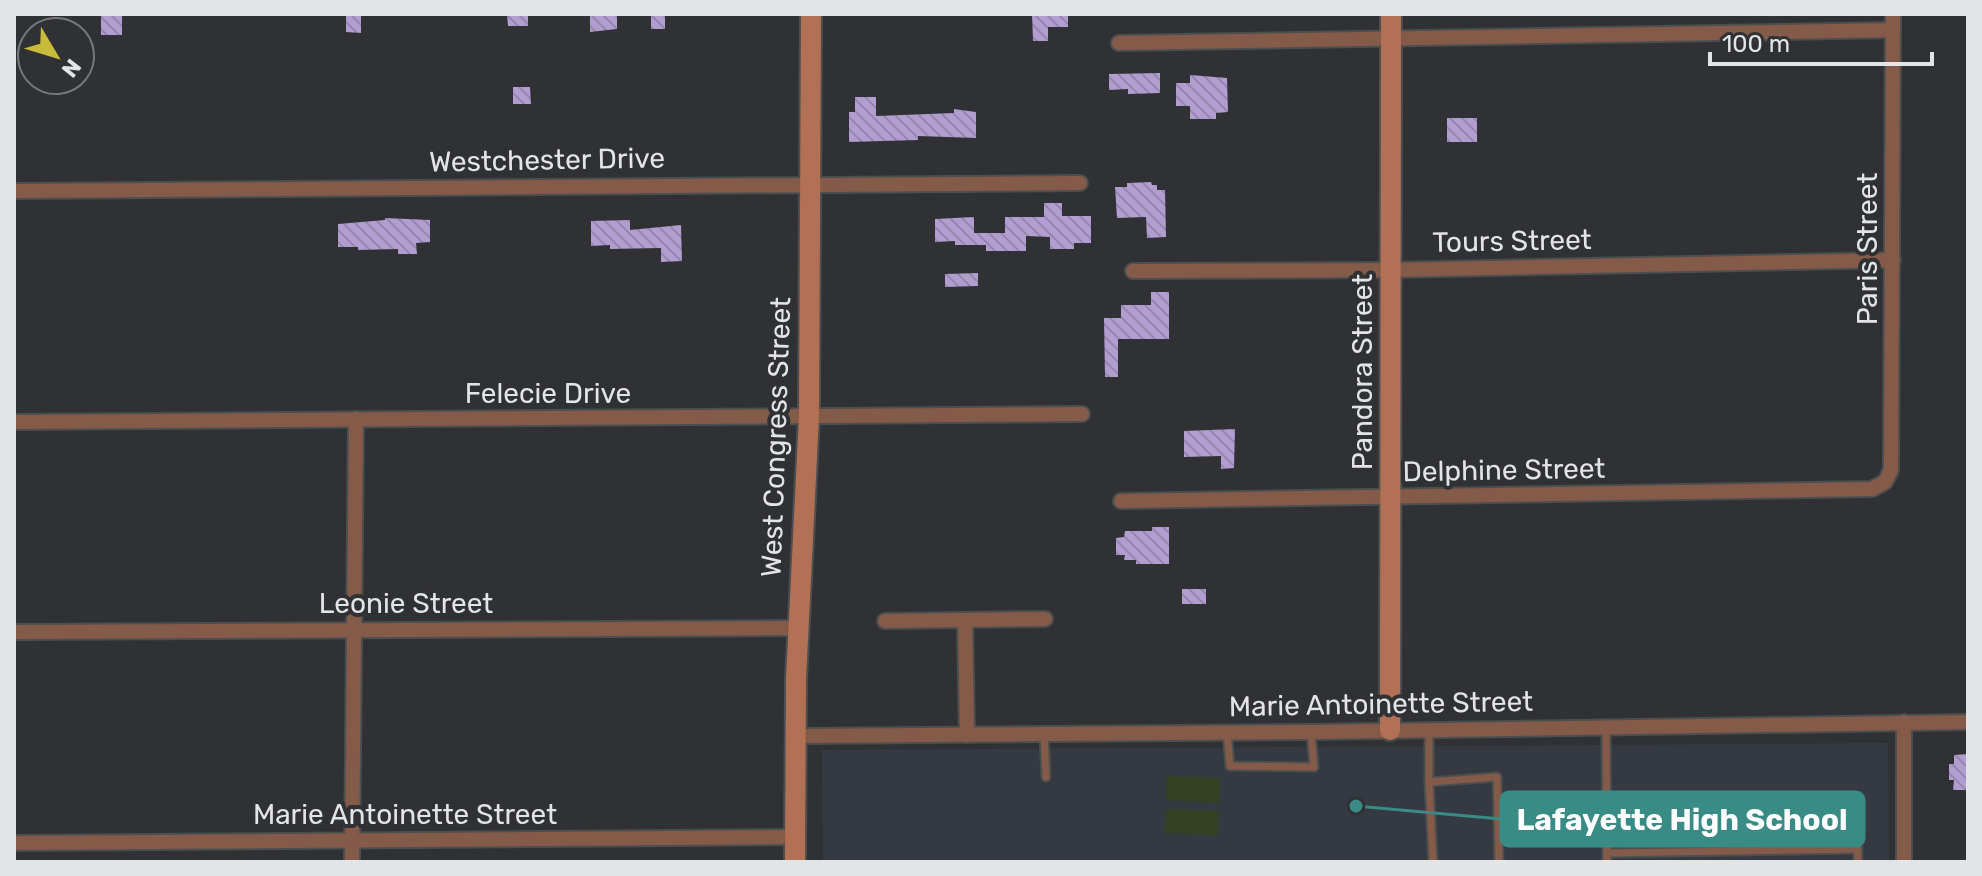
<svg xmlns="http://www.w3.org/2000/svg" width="1982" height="876" font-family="Rubik,sans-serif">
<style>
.built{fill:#353a42}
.grass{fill:#364023}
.building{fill:url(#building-back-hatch)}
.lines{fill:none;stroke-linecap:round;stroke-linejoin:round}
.lane-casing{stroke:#4d4e50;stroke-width:11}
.street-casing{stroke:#4d4e50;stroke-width:18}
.secondary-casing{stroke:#4d4e50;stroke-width:24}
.lane{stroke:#845b49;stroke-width:7}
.street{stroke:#845b49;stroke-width:14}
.secondary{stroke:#b27154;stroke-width:20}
.labels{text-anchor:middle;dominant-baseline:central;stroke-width:8;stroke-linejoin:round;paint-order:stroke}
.street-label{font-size:28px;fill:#e3e4e6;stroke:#303134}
.leader{fill:none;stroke:#398c86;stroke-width:3}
.callout-dot{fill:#398c86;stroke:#303134;stroke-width:3}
.callout{fill:#398c86;stroke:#398c86;stroke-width:3}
.callout-label{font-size:30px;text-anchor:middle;font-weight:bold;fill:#fff}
</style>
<defs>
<pattern id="building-back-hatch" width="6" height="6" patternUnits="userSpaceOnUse" patternTransform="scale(2)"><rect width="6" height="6" fill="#b29dd1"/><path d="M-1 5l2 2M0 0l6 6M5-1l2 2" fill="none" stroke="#9687ae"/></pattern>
</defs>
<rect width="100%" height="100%" fill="#303134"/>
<polygon class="built" points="1888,743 1889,862 823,862 822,750"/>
<g class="grass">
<polygon points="1167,776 1220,778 1219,803 1166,800"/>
<polygon points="1166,809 1219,811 1218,835 1165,833"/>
</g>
<g class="building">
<rect x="101" y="14" width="21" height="21"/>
<polygon points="346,14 361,14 361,33 346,32"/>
<polygon points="507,14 528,14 528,26 508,26"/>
<polygon points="590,14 617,14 617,29 590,32"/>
<rect x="651" y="14" width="14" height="15"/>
<polygon points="1032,14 1068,14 1068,27 1048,27 1048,41 1033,41"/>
<polygon points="1160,73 1160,93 1128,94 1128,89 1109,90 1109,74"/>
<polygon points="1190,75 1227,78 1228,112 1216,113 1216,119 1190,119 1190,106 1176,106 1176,83 1190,83"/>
<polygon points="513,87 530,87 531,104 513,104"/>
<polygon points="855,97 876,97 876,116 954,113 954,109 976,112 976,138 918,136 918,140 849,142 849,112 855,112"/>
<rect x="1447" y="118" width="30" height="24"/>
<polygon points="1151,182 1152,185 1157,185 1157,190 1165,190 1166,237 1147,238 1146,217 1117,218 1115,187 1127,187 1127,183"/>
<polygon points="1044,203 1062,203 1062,216 1091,216 1091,243 1074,243 1074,249 1050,249 1050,237 1026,236 1026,251 986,251 986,245 955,245 955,241 935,242 935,219 974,217 974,233 1005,233 1005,217 1044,217"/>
<polygon points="385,218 430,220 430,242 416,243 417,254 398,254 398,249 358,250 358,247 338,247 338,224 385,220"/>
<polygon points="630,220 630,230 681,225 682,261 661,262 661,248 610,249 610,245 591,246 591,221"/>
<polygon points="978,273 978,286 945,287 945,274"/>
<polygon points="1151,292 1169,292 1169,339 1118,339 1118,377 1105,377 1104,318 1121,318 1121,305 1151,305"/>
<polygon points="1235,429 1234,468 1221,469 1221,456 1184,457 1184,431"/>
<polygon points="1152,527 1169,527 1169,564 1136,564 1136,560 1124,560 1125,555 1116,555 1116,538 1124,537 1125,531 1152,531"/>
<rect x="1182" y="589" width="24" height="15"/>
<polygon points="1968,754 1968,790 1953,790 1954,780 1949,780 1949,764 1954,764 1954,755"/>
</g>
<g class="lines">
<defs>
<g id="lane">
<polyline points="1606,728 1607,862"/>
<polyline points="1429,730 1429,782 1497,777 1499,862"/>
<polyline points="1227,732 1230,766 1314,767 1311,732"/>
<polyline points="1044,734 1046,777"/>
<polyline points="1429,782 1433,862"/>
<polyline points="1607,811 1856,809 1858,862"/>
<polyline points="1607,853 1858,849"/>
</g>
<g id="street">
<polyline points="1119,43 1893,30"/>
<polyline points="14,191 1080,183"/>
<polyline points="1133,271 1390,270 1893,260"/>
<polyline points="14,422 1082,414"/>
<polyline points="1121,501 1872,489 1885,482 1891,470 1893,14"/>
<polyline points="965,620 967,735"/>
<polyline points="885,621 1045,619"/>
<polyline points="14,632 798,628"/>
<polyline points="796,736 1311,732 1968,722"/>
<polyline points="14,843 796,837"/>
<polyline points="352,862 356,419"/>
<polyline points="1904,862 1904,722"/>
</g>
<g id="secondary">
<polyline points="1390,730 1391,14"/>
<polyline points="795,862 796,680 809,416 811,14"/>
</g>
</defs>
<use href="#lane" class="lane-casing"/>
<use href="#street" class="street-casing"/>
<use href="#secondary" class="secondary-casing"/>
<use href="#lane" class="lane"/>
<use href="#street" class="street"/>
<use href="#secondary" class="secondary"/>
</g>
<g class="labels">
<g class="street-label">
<text transform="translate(547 160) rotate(-1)">Westchester Drive</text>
<text transform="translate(1512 241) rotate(-1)">Tours Street</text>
<text transform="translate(1867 249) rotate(-90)">Paris Street</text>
<text transform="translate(1362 372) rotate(-90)">Pandora Street</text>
<text x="548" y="393">Felecie Drive</text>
<text transform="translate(776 437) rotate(-88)">West Congress Street</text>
<text transform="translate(1504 470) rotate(-1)">Delphine Street</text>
<text x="406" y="603">Leonie Street</text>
<text transform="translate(1381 704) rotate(-1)">Marie Antoinette Street</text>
<text x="405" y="814">Marie Antoinette Street</text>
</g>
</g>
<path class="leader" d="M1356 806L1501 819"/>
<circle class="callout-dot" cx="1356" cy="806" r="8"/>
<rect class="callout" x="1501" y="792" width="363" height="54" rx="8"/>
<g class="callout-label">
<text x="1682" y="830">Lafayette High School</text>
</g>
<rect width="1982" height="876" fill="none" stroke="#e3e4e6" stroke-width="32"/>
<g transform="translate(56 56) rotate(128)"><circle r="38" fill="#303134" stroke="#78797b" stroke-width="2"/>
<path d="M0-6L14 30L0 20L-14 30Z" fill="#c8bb3b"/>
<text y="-12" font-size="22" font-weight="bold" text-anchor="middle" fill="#e3e4e6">N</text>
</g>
<path d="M1710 52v12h222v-12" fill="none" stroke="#e3e4e6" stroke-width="4"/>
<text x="1722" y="52" font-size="24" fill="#e3e4e6" stroke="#303134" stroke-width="6" paint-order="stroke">100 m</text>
</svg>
